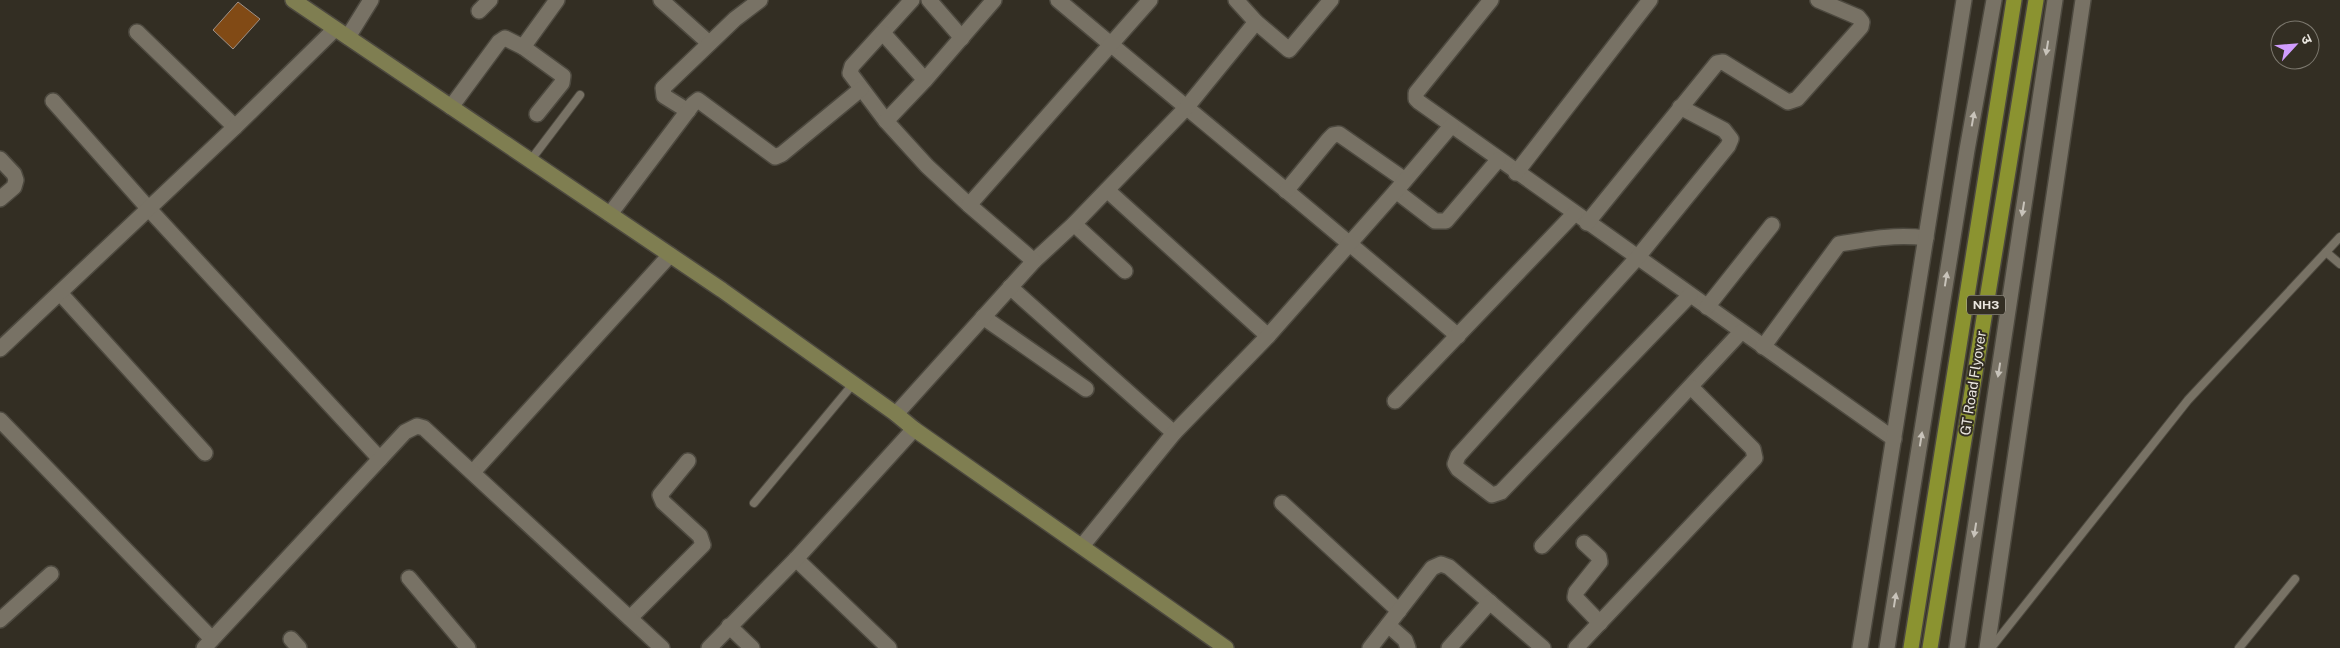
<svg xmlns="http://www.w3.org/2000/svg" width="2340" height="648" font-family="'Public Sans','Noto Sans Devanagari',sans-serif">
<style>
.building{fill:#814a15;stroke:#9e9188}
.lines{fill:none;stroke-linecap:round;stroke-linejoin:round}
.service-casing{stroke:#4d493f;stroke-width:10}
.minor-casing{stroke:#4d493f;stroke-width:18}
.tertiary-casing{stroke:#4d493f;stroke-width:18}
.secondary-casing{stroke:#4d493f;stroke-width:18}
.trunk-casing{stroke:#4d493f;stroke-width:18}
.service{stroke:#787265;stroke-width:8}
.minor{stroke:#787265;stroke-width:15}
.tertiary{stroke:#787265;stroke-width:15}
.secondary{stroke:#7f7e51;stroke-width:15}
.trunk{stroke:#8b9330;stroke-width:15}
.oneway{fill:#c8c3ba}
.labels{text-anchor:middle;dominant-baseline:central;stroke-width:4;stroke-linejoin:round;paint-order:stroke}
.shield{fill:#332e23;stroke:#b3afa7;stroke-width:1}
.shield-label{font-size:12px;font-weight:bold;fill:#eae6df}
.street-label{font-size:14px;fill:#eae6df;stroke:#332e23}
</style>
<rect width="100%" height="100%" fill="#332e23"/>
<polygon class="building" points="238,2 260,19 233,49 213,30"/>
<g class="lines">
<defs>
<g id="service">
<polyline points="530,161 580,95"/>
<polyline points="2326,252 2340,264"/>
<polyline points="754,503 853,384"/>
<polyline points="1991,648 2188,400 2340,237"/>
<polyline points="2239,648 2295,579"/>
</g>
<g id="minor">
<polyline points="661,0 709,43"/>
<polyline points="912,0 852,66 850,73 886,121 927,166 969,205"/>
<polyline points="929,0 962,38"/>
<path d="M 1058,0 C 1191,112 1326,222 1458,336"/>
<polyline points="1236,0 1256,22 1289,50 1331,0"/>
<polyline points="1491,0 1416,93 1416,99 1419,102 1894,439"/>
<polyline points="479,11 490,0"/>
<polyline points="137,32 235,127"/>
<polyline points="883,33 925,80"/>
<polyline points="348,37 371,0"/>
<polyline points="523,47 563,76 562,83 537,114"/>
<polyline points="53,101 148,208 380,459"/>
<polyline points="451,107 499,42 505,38 523,47 557,0"/>
<polyline points="1680,107 1724,130 1731,139 1728,146 1637,258 1458,456 1455,464 1458,469 1492,495 1501,492 1690,295"/>
<polyline points="688,111 664,96 663,88 735,19 760,0"/>
<polyline points="886,121 925,80 994,0"/>
<polyline points="0,159 14,174 16,180 14,187 0,199"/>
<polyline points="1516,173 1650,0"/>
<polyline points="1107,190 1268,336"/>
<polyline points="1286,191 1329,139 1333,135 1339,134 1405,180"/>
<polyline points="1396,191 1435,221 1446,221 1498,160"/>
<polyline points="610,214 693,104 698,100 775,157 782,154 861,89"/>
<polyline points="1587,223 1717,63 1723,62 1788,102 1797,99 1861,27 1862,22 1858,17 1818,0"/>
<polyline points="1074,224 1125,271"/>
<polyline points="1034,261 1074,224 1186,108 1256,22"/>
<polyline points="1010,287 1174,433"/>
<polyline points="60,293 205,453"/>
<polyline points="1707,307 1772,225"/>
<polyline points="983,317 1086,389"/>
<path d="M 1763,347 L 1839,244 C 1869,239 1896,234 1926,238"/>
<polyline points="0,349 235,127 335,29"/>
<polyline points="1395,401 1574,214"/>
<polyline points="896,414 1034,261 969,205 1150,0"/>
<polyline points="0,420 212,639"/>
<polyline points="473,472 670,255"/>
<polyline points="1282,503 1399,611"/>
<polyline points="1584,543 1599,557 1600,562 1576,592 1575,597 1600,623"/>
<polyline points="1082,546 1174,433 1268,336 1396,191 1451,126"/>
<polyline points="1542,546 1741,332"/>
<polyline points="796,559 889,648"/>
<polyline points="409,578 468,648"/>
<polyline points="630,618 703,545 700,536 663,502 660,495 688,461"/>
<polyline points="0,620 51,574"/>
<polyline points="1388,625 1405,640 1408,648"/>
<polyline points="729,626 752,648"/>
<polyline points="291,639 299,648"/>
<polyline points="204,648 405,432 417,426 424,428 662,648"/>
<polyline points="709,648 796,559 914,429"/>
<polyline points="1370,648 1432,568 1441,564 1449,567 1543,648"/>
<polyline points="1449,648 1490,602"/>
<polyline points="1576,648 1755,458 1753,449 1691,387"/>
</g>
<g id="tertiary">
<polyline points="1860,648 1964,0"/>
<polyline points="1887,648 1967,150 1994,0"/>
<polyline points="1957,648 2055,0"/>
<polyline points="1987,648 2083,0"/>
</g>
<polyline id="secondary" points="293,0 722,290 896,414 914,429 1226,648"/>
<g id="trunk">
<polyline points="1911,648 2014,0"/>
<polyline points="1930,648 2036,0"/>
</g>
</defs>
<use href="#service" class="service-casing"/>
<use href="#minor" class="minor-casing"/>
<use href="#tertiary" class="tertiary-casing"/>
<use href="#secondary" class="secondary-casing"/>
<use href="#trunk" class="trunk-casing"/>
<use href="#service" class="service"/>
<use href="#minor" class="minor"/>
<use href="#tertiary" class="tertiary"/>
<use href="#secondary" class="secondary"/>
<use href="#trunk" class="trunk"/>
</g>
<defs><path id="oneway-solid" d="M-6-.8H1V-3.2L6.5 0L1 3.2V.8H-6Z" transform="scale(1.25)"/></defs>
<g class="oneway">
<use href="#oneway-solid" transform="translate(2047 48) rotate(99)"/>
<use href="#oneway-solid" transform="translate(1973 119) rotate(-80)"/>
<use href="#oneway-solid" transform="translate(2023 209) rotate(99)"/>
<use href="#oneway-solid" transform="translate(1946 279) rotate(-81)"/>
<use href="#oneway-solid" transform="translate(1999 370) rotate(99)"/>
<use href="#oneway-solid" transform="translate(1921 439) rotate(-81)"/>
<use href="#oneway-solid" transform="translate(1975 530) rotate(99)"/>
<use href="#oneway-solid" transform="translate(1895 600) rotate(-81)"/>
</g>
<g class="labels">
<rect class="shield" x="1967" y="295.5" width="38" height="19" rx="4"/>
<g class="shield-label">
<text x="1986" y="305">NH3</text>
</g>
<g class="street-label">
<text transform="translate(1973 383) rotate(-81)">GT Road Flyover</text>
</g>
</g>
<g transform="translate(2295 45) rotate(64)"><circle r="24" fill="#332e23" stroke="#7c786e"/>
<path d="M0-4L9 19L0 12L-9 19Z" fill="#d19dfe"/>
<text y="-8" font-size="14" font-weight="bold" text-anchor="middle" fill="#eae6df">उ</text>
</g>
</svg>
